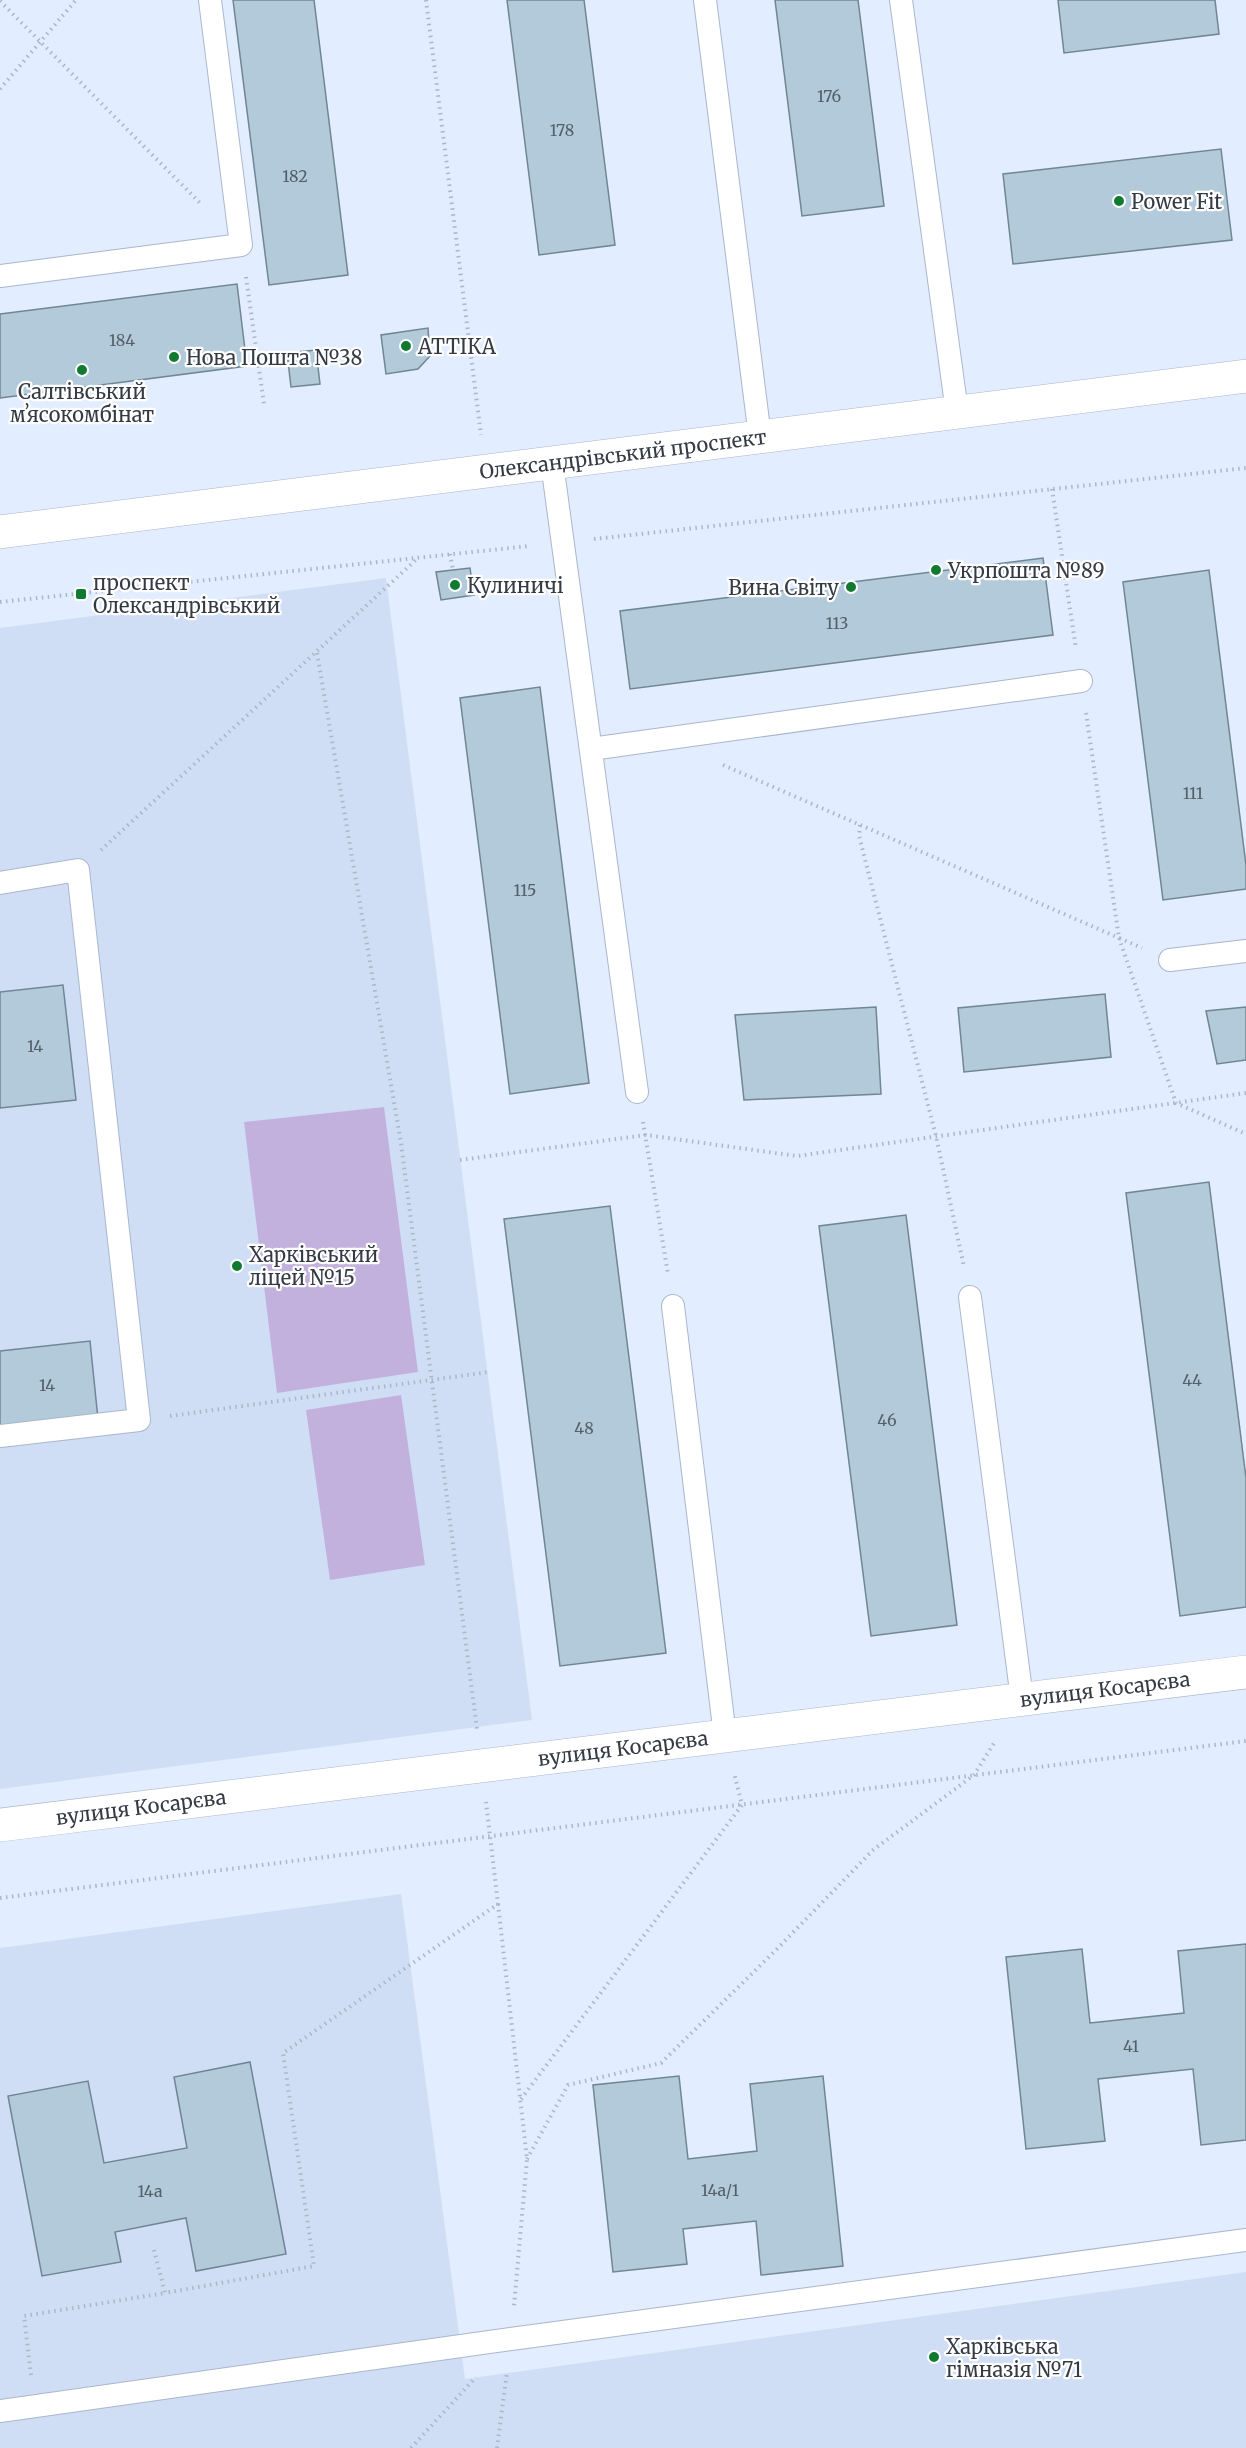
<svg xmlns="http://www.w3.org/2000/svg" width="1246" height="2448" font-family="Merriweather,serif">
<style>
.built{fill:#d0def5}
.green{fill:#c2b1dd}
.building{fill:#b2cad9;stroke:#708695;stroke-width:1.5}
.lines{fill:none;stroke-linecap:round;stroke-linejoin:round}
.service-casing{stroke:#a9b7cb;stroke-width:24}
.minor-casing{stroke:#a9b7cb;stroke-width:34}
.secondary-casing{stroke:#a9b7cb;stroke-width:34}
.path{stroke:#adb6c5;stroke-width:4;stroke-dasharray:1.5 4.5;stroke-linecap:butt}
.service{stroke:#fff;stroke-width:22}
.minor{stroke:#fff;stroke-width:33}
.secondary{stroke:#fff;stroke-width:33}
.poi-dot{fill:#107b30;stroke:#fff;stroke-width:2}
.labels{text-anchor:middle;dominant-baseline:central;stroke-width:4.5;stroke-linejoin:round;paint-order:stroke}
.number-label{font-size:16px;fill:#545f69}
.poi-label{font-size:20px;fill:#353b44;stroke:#fff;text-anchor:start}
.street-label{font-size:20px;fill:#353b44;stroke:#fff}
</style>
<rect width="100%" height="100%" fill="#e2edff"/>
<g class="built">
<polygon points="386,578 532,1720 0,1789 0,628"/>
<polygon points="401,1894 465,2379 1246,2272 1246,2448 0,2448 0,1948"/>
</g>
<g class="green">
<polygon points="384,1107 418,1372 277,1393 244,1122"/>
<polygon points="401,1395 425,1565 330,1580 306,1410"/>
</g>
<g class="building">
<polygon points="233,0 314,0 348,275 269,285"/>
<polygon points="507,0 584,0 615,245 539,255"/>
<polygon points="775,0 858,0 884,206 802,216"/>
<polygon points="1058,0 1215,0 1219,34 1064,53"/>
<polygon points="1221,149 1232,240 1013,264 1003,174"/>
<polygon points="237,284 247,366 0,398 0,314"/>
<polygon points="428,328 430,356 418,369 386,374 381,335"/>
<polygon points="316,350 320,384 291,387 287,353"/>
<polygon points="1043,558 1053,635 630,689 620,611"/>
<polygon points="470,568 474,595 441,600 436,572"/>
<polygon points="1209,570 1246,865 1246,889 1163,900 1123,582"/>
<polygon points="540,687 589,1083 510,1094 460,698"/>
<polygon points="63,985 76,1100 0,1108 0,992"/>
<polygon points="1105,994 1111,1057 964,1072 958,1008"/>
<polygon points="876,1007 881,1094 744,1100 735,1015"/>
<polygon points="1246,1007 1246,1060 1217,1064 1206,1011"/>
<polygon points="1209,1182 1246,1478 1246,1607 1180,1616 1126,1193"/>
<polygon points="610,1206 666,1653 560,1666 504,1219"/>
<polygon points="906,1215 957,1625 871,1636 819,1226"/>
<polygon points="90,1341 98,1419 0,1430 0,1351"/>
<polygon points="1246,1944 1246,2140 1201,2145 1193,2069 1098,2079 1105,2141 1026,2149 1006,1957 1082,1949 1090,2023 1184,2013 1178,1951"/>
<polygon points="250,2062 286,2254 196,2271 186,2218 115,2232 121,2262 42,2276 8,2096 88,2081 104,2163 187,2148 174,2077"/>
<polygon points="679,2076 688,2159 757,2151 750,2084 823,2076 843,2266 761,2275 756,2221 683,2229 687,2264 613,2272 593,2085"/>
</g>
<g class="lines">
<defs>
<g id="service">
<polyline points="705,0 760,437"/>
<polyline points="901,0 957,412"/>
<polyline points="0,276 241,245 210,0"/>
<polyline points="552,463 637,1092"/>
<polyline points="591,749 1081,681"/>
<polyline points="0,883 78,870 139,1420 0,1436"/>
<polyline points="1170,960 1246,951"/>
<polyline points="970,1297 1022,1699"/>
<polyline points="673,1306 725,1736"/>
<polyline points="0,2411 511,2339 1246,2240"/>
</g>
<polyline id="minor" points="0,1825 1246,1672"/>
<polyline id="secondary" points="0,532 1246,376"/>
</defs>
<use href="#service" class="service-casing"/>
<use href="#minor" class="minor-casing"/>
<use href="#secondary" class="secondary-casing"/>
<g class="path">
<polyline points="426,0 481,435"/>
<polyline points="0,1 202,205"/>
<polyline points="0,89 76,0"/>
<polyline points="246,277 264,404"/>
<polyline points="1052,489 1076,649"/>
<polyline points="594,539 1246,468"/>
<polyline points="450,554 453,570"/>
<polyline points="0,602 529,546"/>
<polyline points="317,653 401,1143 477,1729"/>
<polyline points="1086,713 1119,938 1142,948"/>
<polyline points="723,765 1119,938 1176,1103 1246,1134"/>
<polyline points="860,825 859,836 936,1136 964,1267"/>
<polyline points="101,850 418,558"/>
<polyline points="643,1122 668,1274"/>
<polyline points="460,1160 646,1135 797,1156 1246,1093"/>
<polyline points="170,1416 489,1372"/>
<polyline points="0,1898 1246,1741"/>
<polyline points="498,1904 527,2159 514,2306"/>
<polyline points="521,2099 742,1805 734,1773"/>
<polyline points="527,2159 568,2085 661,2063 775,1951 873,1850 974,1775 996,1740"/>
<polyline points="154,2250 165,2293 314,2266 283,2053 498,1904 486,1802"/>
<polyline points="31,2375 24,2316 165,2293"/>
<polyline points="411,2448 476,2377"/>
<polyline points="497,2448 507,2372"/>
</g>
<use href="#service" class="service"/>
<use href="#minor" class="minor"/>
<use href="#secondary" class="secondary"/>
</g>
<g class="poi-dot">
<circle cx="1119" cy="201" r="6"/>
<circle cx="406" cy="346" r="6"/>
<circle cx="174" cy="357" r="6"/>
<circle cx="82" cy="370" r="6"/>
<circle cx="936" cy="570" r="6"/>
<circle cx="455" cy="585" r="6"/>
<circle cx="851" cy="587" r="6"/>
<rect x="75" y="588" width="12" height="12" rx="3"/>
<circle cx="237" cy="1266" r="6"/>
<circle cx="934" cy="2357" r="6"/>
</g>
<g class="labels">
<g class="number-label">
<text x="829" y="96">176</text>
<text x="562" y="130">178</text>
<text x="295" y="176">182</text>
<text x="122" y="340">184</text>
<text x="837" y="623">113</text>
<text x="1193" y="793">111</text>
<text x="525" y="890">115</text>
<text x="35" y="1046">14</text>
<text x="1192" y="1380">44</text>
<text x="47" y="1385">14</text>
<text x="887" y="1420">46</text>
<text x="584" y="1428">48</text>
<text x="1131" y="2046">41</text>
<text x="720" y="2190">14а/1</text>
<text x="150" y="2191">14а</text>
</g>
<g class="poi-label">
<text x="1131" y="201">Power Fit</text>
<text x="418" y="346">АТТІКА</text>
<text x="186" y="357">Нова Пошта №38</text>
<text x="82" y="391" text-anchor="middle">Салтівський<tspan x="82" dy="23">мʼясокомбінат</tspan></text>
<text x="948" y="570">Укрпошта №89</text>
<text x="93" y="582">проспект<tspan x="93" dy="23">Олександрівський</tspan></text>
<text x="467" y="585">Кулиничі</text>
<text x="839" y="587" text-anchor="end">Вина Світу</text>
<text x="249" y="1254">Харківський<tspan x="249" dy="23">ліцей №15</tspan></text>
<text x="946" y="2346">Харківська<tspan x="946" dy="23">гімназія №71</tspan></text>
</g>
<g class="street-label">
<text transform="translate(623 454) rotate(-7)">Олександрівський проспект</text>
<text transform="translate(1105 1689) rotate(-7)">вулиця Косарєва</text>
<text transform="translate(623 1748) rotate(-7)">вулиця Косарєва</text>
<text transform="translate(141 1807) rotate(-7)">вулиця Косарєва</text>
</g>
</g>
</svg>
